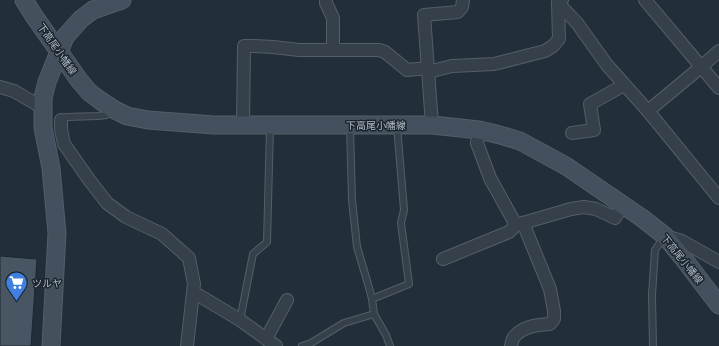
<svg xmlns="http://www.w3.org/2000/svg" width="719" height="346" font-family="Helvetica,'Noto Sans JP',sans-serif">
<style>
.building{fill:#485663;stroke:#1d2731}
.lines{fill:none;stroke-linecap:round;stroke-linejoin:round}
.lane-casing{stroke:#545e68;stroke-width:8}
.street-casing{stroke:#545e68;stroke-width:14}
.secondary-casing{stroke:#545e68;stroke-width:19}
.lane{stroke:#36404a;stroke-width:6}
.street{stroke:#36404a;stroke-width:12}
.secondary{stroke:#44505d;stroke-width:17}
.labels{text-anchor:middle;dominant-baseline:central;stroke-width:3;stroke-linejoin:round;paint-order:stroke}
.street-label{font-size:10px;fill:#b1bbc6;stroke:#1b252f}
.poi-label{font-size:10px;fill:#b1bbc6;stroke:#1b252f;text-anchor:start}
</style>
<rect width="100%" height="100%" fill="#222e3a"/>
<polygon class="building" points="0,256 37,259 31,346 0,346"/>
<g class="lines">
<defs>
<g id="lane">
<polyline points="61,120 66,117 98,116 106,115 114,112"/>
<polyline points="350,127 352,200 357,247 368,284 372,299 374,314 386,335 390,346"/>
<polyline points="372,299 409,284 401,223 404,210 397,126"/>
<polyline points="240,320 253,254 267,242 270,127"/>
<polyline points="302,346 311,343 344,323 374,314"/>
<polyline points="653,346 652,295 655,250 664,237"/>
</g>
<g id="street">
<polyline points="326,0 326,3 333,18 333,50"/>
<polyline points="562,0 558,3 577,23 607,65 648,111 719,198"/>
<polyline points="645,0 719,88"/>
<polyline points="428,72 452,66 494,64 545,51 553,46 559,39 558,3"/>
<polyline points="0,87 14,91 43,108"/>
<polyline points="648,111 701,67 719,51"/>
<polyline points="61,120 61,129 64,144 90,181 107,203 126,217 162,234 189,258 194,284 187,346"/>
<polyline points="243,125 244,46 254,46 273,47 299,50 379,50 385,52 407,70 428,68"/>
<polyline points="432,125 424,15 458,12 462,7 463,0"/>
<polyline points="479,130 477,143 490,178 516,225 571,209 584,207 596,209 615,218 623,204"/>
<polyline points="572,133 594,130 590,104 624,85"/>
<polyline points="665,236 682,241 719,262"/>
<polyline points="443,259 509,232 516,225"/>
<polyline points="193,293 200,296 240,320 276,346"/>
<polyline points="266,339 287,300"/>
<path d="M 511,346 C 512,343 512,339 514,337 C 523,326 537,325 550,324 L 554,319 L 554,311 L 550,289 L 523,223"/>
</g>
<g id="secondary">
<polyline points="24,0 34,16 79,80 89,92 101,101 113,109 127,116 148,120 214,125 432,125 479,130 500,135 520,141 566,166 642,218 665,236 683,258 719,305"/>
<polyline points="51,346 57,233 51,168 43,128 43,98 47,82 65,37 81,19 93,10 122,0"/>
</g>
</defs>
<use href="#lane" class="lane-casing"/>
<use href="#street" class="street-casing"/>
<use href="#secondary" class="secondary-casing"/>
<use href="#lane" class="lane"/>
<use href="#street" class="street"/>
<use href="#secondary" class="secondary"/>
</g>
<defs>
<symbol id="supermarket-pin" viewBox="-11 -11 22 30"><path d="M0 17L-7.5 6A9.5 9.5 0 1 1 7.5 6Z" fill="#3f7fe0" stroke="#1b252f"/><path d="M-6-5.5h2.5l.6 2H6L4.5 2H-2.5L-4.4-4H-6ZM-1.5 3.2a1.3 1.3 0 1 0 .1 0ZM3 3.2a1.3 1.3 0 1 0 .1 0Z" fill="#fff"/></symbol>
</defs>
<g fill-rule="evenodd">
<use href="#supermarket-pin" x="4" y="270" width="25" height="34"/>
</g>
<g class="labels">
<g class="street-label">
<text transform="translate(57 49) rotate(55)">下高尾小幡線</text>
<text x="376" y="125">下高尾小幡線</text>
<text transform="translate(682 259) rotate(51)">下高尾小幡線</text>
</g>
<g class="poi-label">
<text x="32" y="283">ツルヤ</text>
</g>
</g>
</svg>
